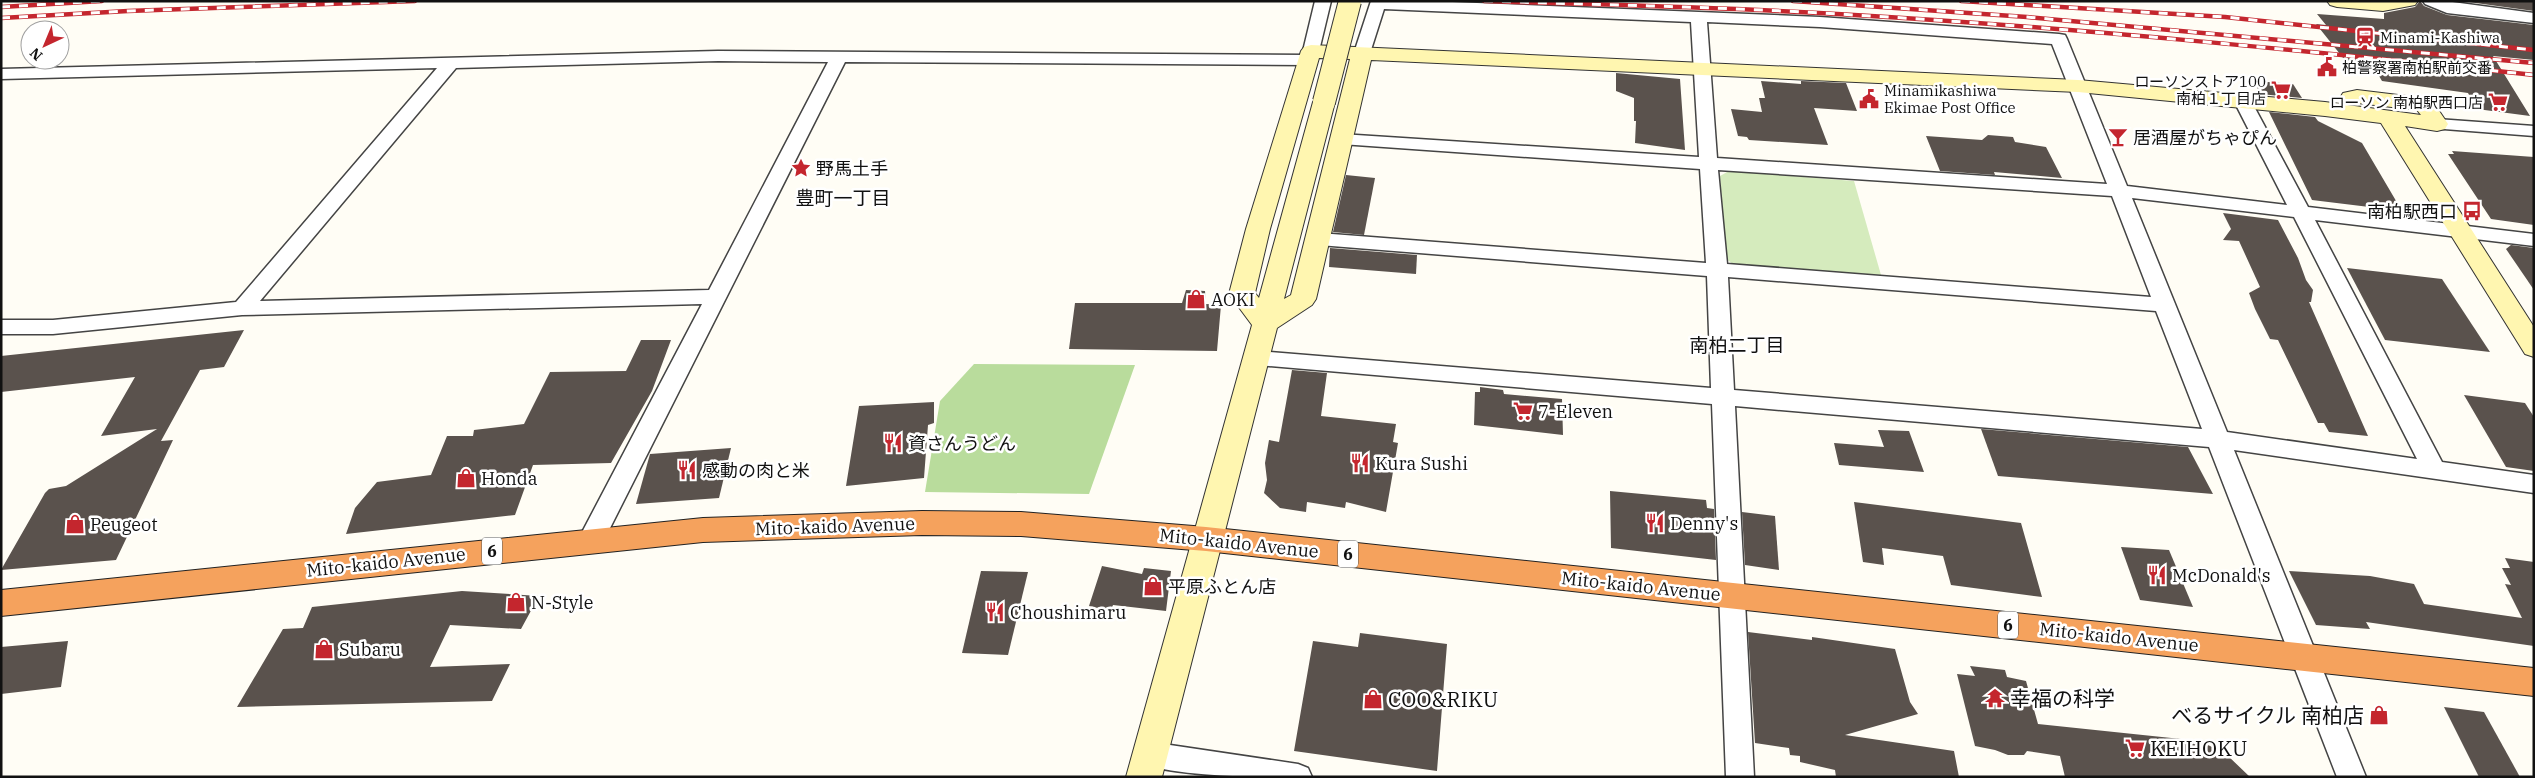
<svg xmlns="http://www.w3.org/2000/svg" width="2535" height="778" font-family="'IBM Plex Serif','Noto Sans JP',serif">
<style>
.green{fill:#d5ebbd}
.forest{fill:#b9dc9c}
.building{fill:#5a524d}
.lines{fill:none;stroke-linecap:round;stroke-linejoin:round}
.street-casing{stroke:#444;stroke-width:3}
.secondary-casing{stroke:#333;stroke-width:2}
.highway-casing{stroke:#222;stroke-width:2}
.street{fill:#fff;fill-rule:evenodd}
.secondary{fill:#fff6b0;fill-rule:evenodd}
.highway{fill:#f5a25d;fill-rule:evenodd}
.rail-casing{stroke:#c4262e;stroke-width:4.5}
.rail{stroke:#fff;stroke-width:3;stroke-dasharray:9;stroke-linecap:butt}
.secondary-bridge-casing{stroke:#333;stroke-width:24;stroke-linecap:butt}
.secondary-bridge{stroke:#fff6b0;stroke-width:22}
.labels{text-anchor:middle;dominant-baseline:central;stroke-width:5;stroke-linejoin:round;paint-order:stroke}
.far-poi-label{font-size:15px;fill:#111;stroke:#fff;text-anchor:start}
.shield{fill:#fff;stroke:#585858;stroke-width:1}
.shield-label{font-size:16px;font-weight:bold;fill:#111}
.poi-label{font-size:18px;fill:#111;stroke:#fff;text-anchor:start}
.street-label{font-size:18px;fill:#111;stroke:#fff}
.neighbourhood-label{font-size:19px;fill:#111;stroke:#fff}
.near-poi-label{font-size:21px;fill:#111;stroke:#fff;text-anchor:start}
</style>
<rect width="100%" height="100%" fill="#fffdf5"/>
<polygon class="green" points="1729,171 1854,181 1881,275 1736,266 1726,259 1720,176"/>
<polygon class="forest" points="974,364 1135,365 1089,494 925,492 940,401"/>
<g class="building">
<polygon points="2420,1 2424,6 2447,15 2534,25 2534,60 2493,56 2530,116 2477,109 2468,93 2382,81 2376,71 2352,69 2316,24 2326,25 2317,14 2384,19 2384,13 2415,7"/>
<polygon points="2461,1 2534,1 2534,11"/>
<polygon points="1616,73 1680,79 1685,150 1635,143 1636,121 1634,121 1634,98 1616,91"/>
<polygon points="1761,81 1801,84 1801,81 1846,83 1857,111 1814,108 1828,145 1749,140 1747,137 1738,136 1731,109 1762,112 1759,98 1765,98"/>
<polygon points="2254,81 2293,84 2302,98 2260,94"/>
<polygon points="2269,112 2315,117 2318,121 2362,143 2402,211 2312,200"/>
<polygon points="1988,135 2013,137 2015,142 2046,147 2062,178 1994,172 1995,175 1940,171 1926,136 1982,140"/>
<polygon points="2452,151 2534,157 2534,225 2491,219 2448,154 2454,154"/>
<polygon points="1346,175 1375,178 1364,235 1333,232"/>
<polygon points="2223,213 2278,220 2298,258 2306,280 2313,290 2311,302 2309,302 2368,436 2329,432 2324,423 2318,423 2278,340 2270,339 2255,309 2249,293 2260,287 2239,241 2223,240 2231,229"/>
<polygon points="2511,245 2534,248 2534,290 2506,249"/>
<polygon points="1330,248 1417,255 1416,274 1329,267"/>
<polygon points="2347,268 2442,279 2490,352 2385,340"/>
<polygon points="1186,290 1205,291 1206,304 1221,305 1217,351 1069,349 1075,303 1182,303"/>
<polygon points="244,330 224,367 200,370 161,441 173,440 116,560 1,570 45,493 49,489 66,486 157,429 101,436 135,377 1,392 1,356"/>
<polygon points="641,340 671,340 652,391 611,463 533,465 515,515 346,534 355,508 377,482 431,475 447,436 473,436 474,430 524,424 550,372 626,371"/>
<polygon points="1292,370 1327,373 1321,416 1396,424 1393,442 1398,443 1386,512 1346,502 1345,508 1307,502 1306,512 1280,508 1264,493 1267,480 1265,463 1269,440 1279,442"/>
<polygon points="1480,387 1503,390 1504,394 1562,399 1563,435 1474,425 1475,392 1480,392"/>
<polygon points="2464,395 2525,403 2534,417 2534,471 2506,467"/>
<polygon points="934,402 934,423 928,425 924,478 846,486 859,406"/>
<polygon points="1981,429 2188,447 2213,494 1998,476"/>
<polygon points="1878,430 1909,431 1924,472 1839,465 1834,443 1884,447"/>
<polygon points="731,448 719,498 636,504 650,454"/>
<polygon points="1610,491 1706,500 1707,508 1714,509 1716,560 1611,548"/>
<polygon points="1854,502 2021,523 2042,597 1951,585 1943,556 1882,548 1884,565 1863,562"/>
<polygon points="1742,512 1775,516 1779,570 1745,565"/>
<polygon points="2121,547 2169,550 2193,607 2140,600"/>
<polygon points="2505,558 2534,562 2534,646 2366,622 2370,629 2316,625 2289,571 2370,576 2414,584 2424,604 2522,618 2505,584 2511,585 2502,568 2510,568"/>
<polygon points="1102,566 1142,574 1144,568 1171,571 1166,611 1113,605 1111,611 1089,606"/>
<polygon points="981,571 1028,572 1008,655 962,653"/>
<polygon points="462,591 539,596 521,629 450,625 430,667 510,664 492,701 237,707 283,629 303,628 312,607"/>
<polygon points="1748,632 1812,640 1812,637 1895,649 1910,702 1918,714 1845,735 1954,751 1959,777 1836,777 1835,770 1800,762 1800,756 1790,755 1789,748 1755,743"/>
<polygon points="1360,633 1447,644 1437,771 1294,751 1313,641 1358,647"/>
<polygon points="68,641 61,687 1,694 1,647"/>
<polygon points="1970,666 2005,670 2007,677 2026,681 2038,724 2200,741 2226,754 2250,777 2065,777 2060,756 2027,751 2024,755 2008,755 1995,750 1975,746 1957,674 1975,676"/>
<polygon points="2444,707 2484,712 2520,777 2479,777"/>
</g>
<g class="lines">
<defs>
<g id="street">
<path d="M 1315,1 L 1331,1 L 1319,51 L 1312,56 L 1317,60 L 1314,64 L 1308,65 L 845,62 L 604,540 L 600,547 L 591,550 L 582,547 L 578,540 L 702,304 L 242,315 L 53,334 L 1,334 L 1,320 L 53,320 L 236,302 L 437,68 L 1,79 L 1,69 L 718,51 L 1306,55 L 1303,51 ZM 718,61 L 828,62 L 709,290 L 260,301 L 456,68 Z"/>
<path d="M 1371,1 L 1428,1 L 1820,17 L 2059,34 L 2065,35 L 2067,39 L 2127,186 L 2287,205 L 2234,101 L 2237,97 L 2249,97 L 2308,207 L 2534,234 L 2534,246 L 2315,220 L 2442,462 L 2534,475 L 2534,493 L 2234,450 L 2366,777 L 2337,777 L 2209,447 L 1735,406 L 1754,777 L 1726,777 L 1712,404 L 1257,365 L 1249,363 L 1246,358 L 1249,353 L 1257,351 L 1711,388 L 1707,276 L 1319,245 L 1312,243 L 1309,239 L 1312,235 L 1319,233 L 1706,263 L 1700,169 L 1341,144 L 1335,143 L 1332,139 L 1335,135 L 1341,134 L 1699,157 L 1691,22 L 1384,9 L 1370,53 L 1368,57 L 1356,57 L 1354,53 ZM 1707,22 L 1820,27 L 2052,44 L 2107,184 L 1717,158 ZM 1718,170 L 2112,196 L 2151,297 L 1727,264 ZM 2132,198 L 2294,217 L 2417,459 L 2227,432 ZM 1728,277 L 2156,311 L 2202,429 L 1734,390 Z"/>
<polygon points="2423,1 2445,1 2534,13 2534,23 2447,13 2425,4"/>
<polygon points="2437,119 2534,126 2534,136 2431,128 2428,124 2431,120"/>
<path d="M 1150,742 L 1298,764 L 1308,768 L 1312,777 C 1258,777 1192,778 1140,764 L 1136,755 L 1140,746 Z"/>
</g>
<g id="secondary">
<polygon points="2327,1 2418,1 2415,5 2383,11 2337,7 2330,5"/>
<path d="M 1311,45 L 2078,80 L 2325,102 L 2421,115 L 2417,110 L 2358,103 L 2351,104 L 2343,103 L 2340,98 L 2343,93 L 2357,90 L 2431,99 L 2448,124 L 2445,129 L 2437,131 L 2405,126 L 2534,327 L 2534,357 L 2525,354 L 2381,123 L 2325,116 L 2078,92 L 1371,60 L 1316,299 L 1312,305 L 1277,328 L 1162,777 L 1126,777 L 1252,325 L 1229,294 L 1246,229 L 1301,51 L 1304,47 ZM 1319,58 L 1350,59 L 1291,295 L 1284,299 L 1335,102 L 1332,97 L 1324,96 L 1316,97 L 1313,102 L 1259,298 L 1255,293 L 1270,229 Z"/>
</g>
<polygon id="highway" points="922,511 1021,512 1206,527 2534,668 2534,696 1206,551 1021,536 922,535 703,542 1,616 1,590 703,518"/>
</defs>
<use href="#street" class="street-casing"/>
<use href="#secondary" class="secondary-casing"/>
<use href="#highway" class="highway-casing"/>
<use href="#street" class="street"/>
<use href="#secondary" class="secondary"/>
<use href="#highway" class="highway"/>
<defs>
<g id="rail">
<path d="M 1484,1 C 1607,5 1731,7 1854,15 C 2081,28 2308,51 2534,75"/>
<polyline points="1793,1 2027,17 2534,63"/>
<polyline points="1961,1 2225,17 2534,50"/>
<polyline points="1,7 102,1"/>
<polyline points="1,18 128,11 415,1"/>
</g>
</defs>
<use href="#rail" class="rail-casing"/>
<use href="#rail" class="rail"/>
<defs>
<polyline id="secondary-bridge" points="1324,102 1350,1"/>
</defs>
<use href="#secondary-bridge" class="secondary-bridge-casing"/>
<use href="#secondary-bridge" class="secondary-bridge"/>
</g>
<defs>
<symbol id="station-bare" viewBox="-9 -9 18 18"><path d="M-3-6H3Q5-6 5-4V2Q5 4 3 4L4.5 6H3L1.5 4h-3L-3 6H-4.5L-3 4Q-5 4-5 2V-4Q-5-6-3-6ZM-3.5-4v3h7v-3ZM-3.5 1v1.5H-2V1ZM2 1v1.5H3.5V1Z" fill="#c4262e" stroke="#fff" stroke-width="2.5" paint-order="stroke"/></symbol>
<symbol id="civic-bare" viewBox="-9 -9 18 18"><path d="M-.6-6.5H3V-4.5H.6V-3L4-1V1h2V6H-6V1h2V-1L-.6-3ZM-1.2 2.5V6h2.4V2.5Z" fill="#c4262e" stroke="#fff" stroke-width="2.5" paint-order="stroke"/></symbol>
<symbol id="supermarket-bare" viewBox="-9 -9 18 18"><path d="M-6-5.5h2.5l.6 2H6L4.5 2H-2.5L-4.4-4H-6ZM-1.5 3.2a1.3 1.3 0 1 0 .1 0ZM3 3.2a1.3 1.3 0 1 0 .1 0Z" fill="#c4262e" stroke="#fff" stroke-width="2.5" paint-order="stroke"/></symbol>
<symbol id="bar-bare" viewBox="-9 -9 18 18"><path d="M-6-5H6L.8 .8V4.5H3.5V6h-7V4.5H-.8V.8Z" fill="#c4262e" stroke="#fff" stroke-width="2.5" paint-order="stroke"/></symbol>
<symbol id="sight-bare" viewBox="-9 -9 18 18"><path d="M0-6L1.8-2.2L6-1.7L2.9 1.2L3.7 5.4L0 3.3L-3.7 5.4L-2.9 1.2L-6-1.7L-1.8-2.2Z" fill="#c4262e" stroke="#fff" stroke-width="2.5" paint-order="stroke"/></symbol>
<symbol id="bus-bare" viewBox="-9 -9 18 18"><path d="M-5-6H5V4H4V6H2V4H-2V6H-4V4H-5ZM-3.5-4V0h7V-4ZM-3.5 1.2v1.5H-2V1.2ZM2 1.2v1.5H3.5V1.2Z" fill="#c4262e" stroke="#fff" stroke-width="2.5" paint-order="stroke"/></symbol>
<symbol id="shop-bare" viewBox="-9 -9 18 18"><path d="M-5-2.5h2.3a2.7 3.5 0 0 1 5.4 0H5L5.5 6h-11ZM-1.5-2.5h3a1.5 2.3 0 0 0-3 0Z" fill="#c4262e" stroke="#fff" stroke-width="2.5" paint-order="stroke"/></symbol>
<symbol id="restaurant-bare" viewBox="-9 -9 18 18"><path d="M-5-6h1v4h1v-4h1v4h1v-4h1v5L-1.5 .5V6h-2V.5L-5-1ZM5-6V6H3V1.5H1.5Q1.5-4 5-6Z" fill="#c4262e" stroke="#fff" stroke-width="2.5" paint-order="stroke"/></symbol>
<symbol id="temple-bare" viewBox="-9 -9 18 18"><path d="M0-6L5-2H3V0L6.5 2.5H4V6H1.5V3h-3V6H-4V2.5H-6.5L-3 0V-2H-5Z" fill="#c4262e" stroke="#fff" stroke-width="2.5" paint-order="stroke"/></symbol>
</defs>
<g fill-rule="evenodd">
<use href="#station-bare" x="2351" y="23" width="28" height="28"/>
<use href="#civic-bare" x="2313" y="53" width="28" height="28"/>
<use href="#supermarket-bare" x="2267" y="76" width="28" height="28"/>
<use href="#civic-bare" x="1855" y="85" width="28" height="28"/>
<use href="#supermarket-bare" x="2484" y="88" width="28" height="28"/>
<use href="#bar-bare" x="2104" y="123" width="28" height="28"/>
<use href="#sight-bare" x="787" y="154" width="28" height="28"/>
<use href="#bus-bare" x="2458" y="197" width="28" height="28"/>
<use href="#shop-bare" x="1182" y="285" width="28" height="28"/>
<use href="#supermarket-bare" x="1509" y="397" width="28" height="28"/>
<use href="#restaurant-bare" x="879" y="429" width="28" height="28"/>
<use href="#restaurant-bare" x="1346" y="449" width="28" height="28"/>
<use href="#restaurant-bare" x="673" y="456" width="28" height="28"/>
<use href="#shop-bare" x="452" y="464" width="28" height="28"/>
<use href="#restaurant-bare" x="1641" y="509" width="28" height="28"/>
<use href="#shop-bare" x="61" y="510" width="28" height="28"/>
<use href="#restaurant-bare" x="2143" y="561" width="28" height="28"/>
<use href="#shop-bare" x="1139" y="572" width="28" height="28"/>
<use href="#shop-bare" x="502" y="588" width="28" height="28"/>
<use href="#restaurant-bare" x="981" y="598" width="28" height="28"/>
<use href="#shop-bare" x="310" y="635" width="28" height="28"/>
<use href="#temple-bare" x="1981" y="684" width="28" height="28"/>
<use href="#shop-bare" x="1359" y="685" width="28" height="28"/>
<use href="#shop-bare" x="2365" y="701" width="28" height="28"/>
<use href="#supermarket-bare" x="2121" y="734" width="28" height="28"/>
</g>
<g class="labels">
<g class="far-poi-label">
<text x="2380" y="37">Minami-Kashiwa</text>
<text x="2342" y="67">柏警察署南柏駅前交番</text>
<text x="2266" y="81" text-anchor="end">ローソンストア100<tspan x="2266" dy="17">南柏１丁目店</tspan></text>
<text x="1884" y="90">Minamikashiwa<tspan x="1884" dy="17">Ekimae Post Office</tspan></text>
<text x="2483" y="102" text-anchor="end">ローソン 南柏駅西口店</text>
</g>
<g class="shield">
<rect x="482" y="537.5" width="20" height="27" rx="4"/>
<rect x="1338" y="540.5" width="20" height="27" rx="4"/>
<rect x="1998" y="611.5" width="20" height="27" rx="4"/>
</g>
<g class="shield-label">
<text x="492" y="551">6</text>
<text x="1348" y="554">6</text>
<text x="2008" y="625">6</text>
</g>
<g class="poi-label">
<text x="2133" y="137">居酒屋がちゃぴん</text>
<text x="816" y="168">野馬土手</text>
<text x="2457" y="211" text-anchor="end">南柏駅西口</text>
<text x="1211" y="299">AOKI</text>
<text x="1538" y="411">7-Eleven</text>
<text x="908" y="443">資さんうどん</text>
<text x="1375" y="463">Kura Sushi</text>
<text x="702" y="470">感動の肉と米</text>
<text x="481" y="478">Honda</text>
<text x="1670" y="523">Denny's</text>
<text x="90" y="524">Peugeot</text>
<text x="2172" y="575">McDonald's</text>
<text x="1168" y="586">平原ふとん店</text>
<text x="531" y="602">N-Style</text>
<text x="1010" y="612">Choushimaru</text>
<text x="339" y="649">Subaru</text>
</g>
<g class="street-label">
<text transform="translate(835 526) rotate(-2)">Mito-kaido Avenue</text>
<text transform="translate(1239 543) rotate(6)">Mito-kaido Avenue</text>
<text transform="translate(386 562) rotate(-6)">Mito-kaido Avenue</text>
<text transform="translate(1641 586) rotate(6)">Mito-kaido Avenue</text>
<text transform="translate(2119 637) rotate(6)">Mito-kaido Avenue</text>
</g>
<g class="neighbourhood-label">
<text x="843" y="198">豊町一丁目</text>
<text x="1737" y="345">南柏二丁目</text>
</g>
<g class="near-poi-label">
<text x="2010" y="698">幸福の科学</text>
<text x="1388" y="699">COO&amp;RIKU</text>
<text x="2364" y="715" text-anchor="end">べるサイクル 南柏店</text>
<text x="2150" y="748">KEIHOKU</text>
</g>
</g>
<rect width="2535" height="778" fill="none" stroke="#111111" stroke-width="5"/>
<g transform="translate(45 45) rotate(224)"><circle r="24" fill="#ffffff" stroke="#a0a0a0"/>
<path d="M0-4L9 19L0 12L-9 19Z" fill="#c4262e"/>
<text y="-8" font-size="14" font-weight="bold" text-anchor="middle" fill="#111111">N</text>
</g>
</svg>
